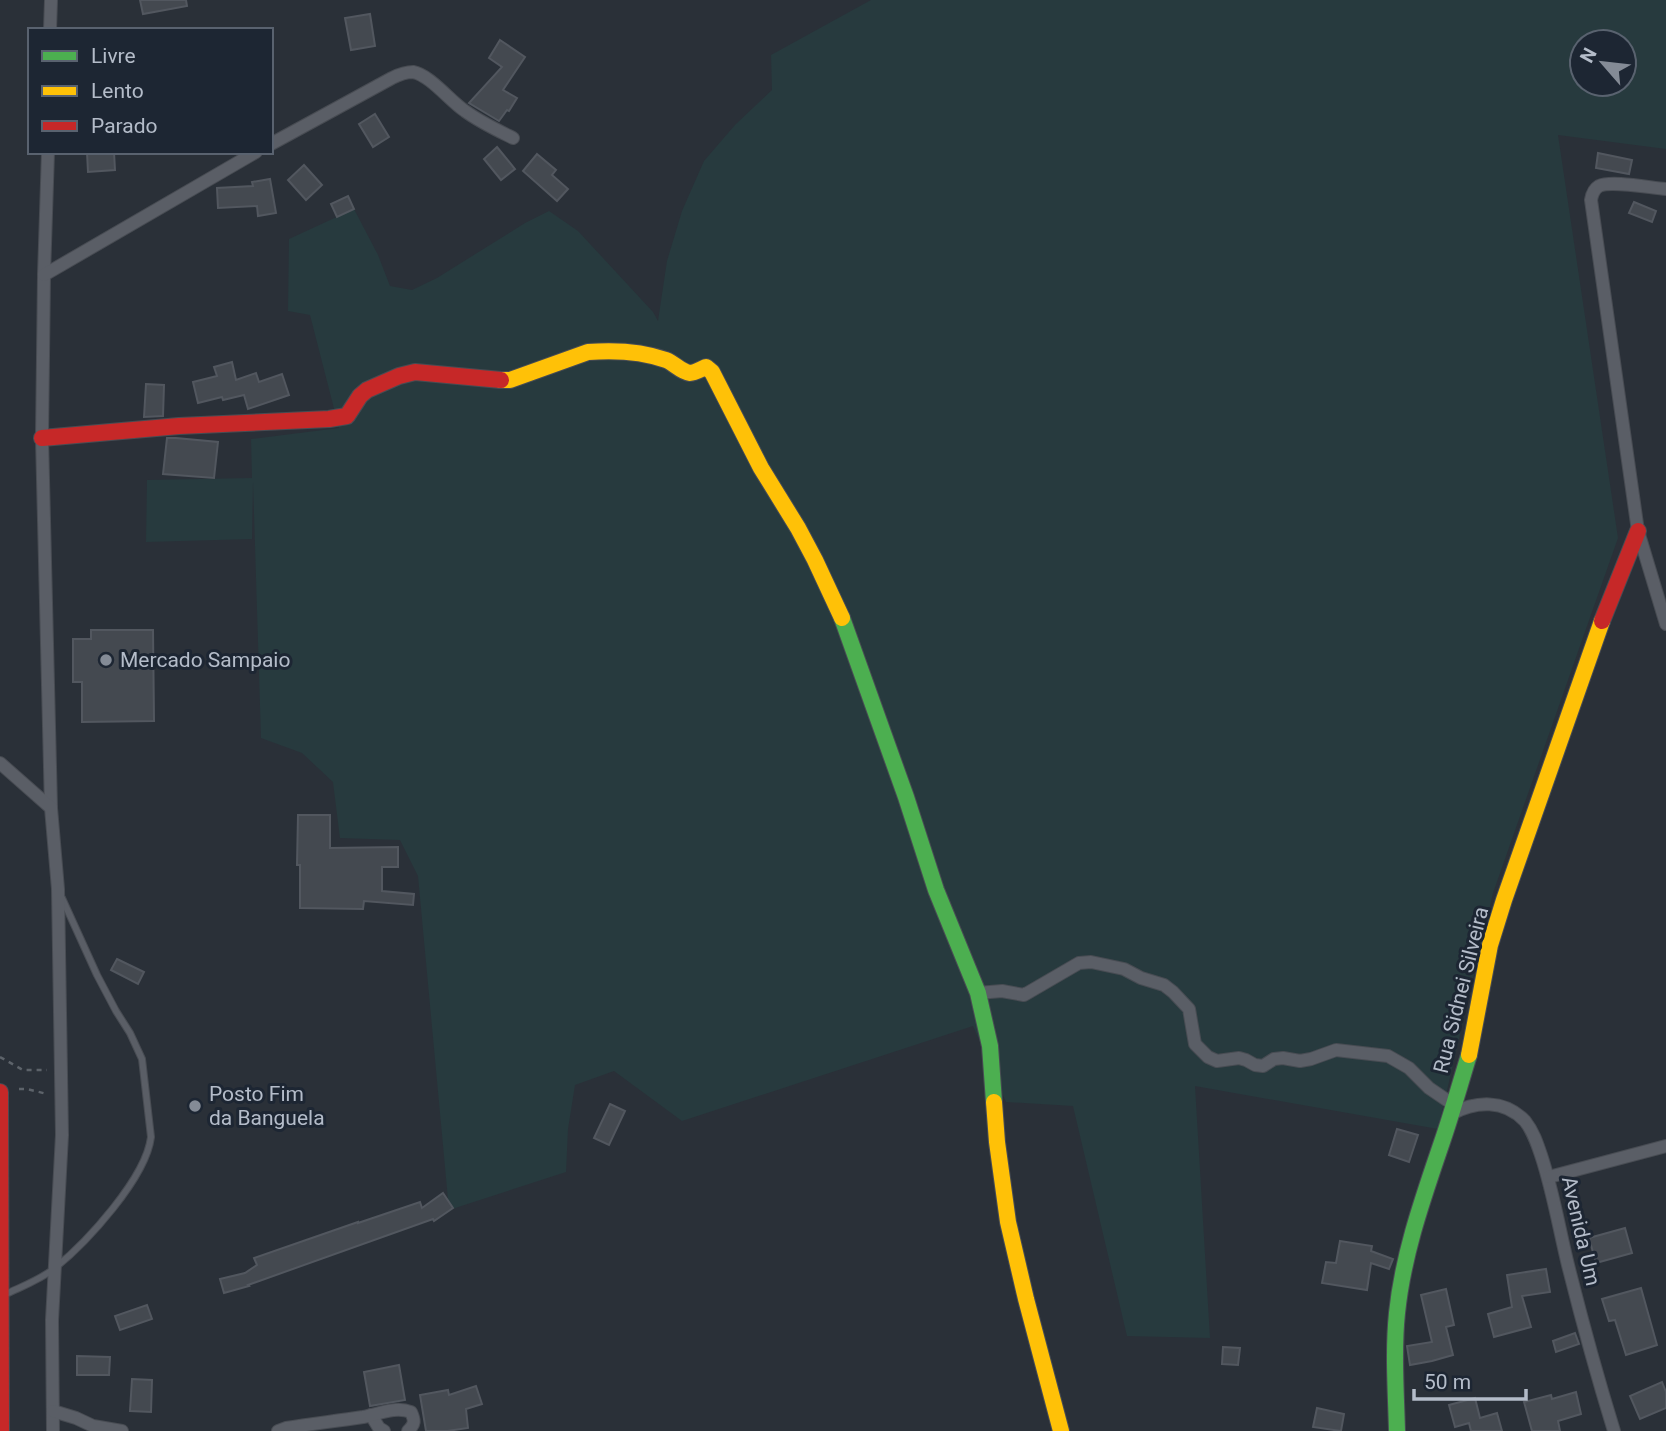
<svg xmlns="http://www.w3.org/2000/svg" width="1666" height="1431" font-family="Roboto,sans-serif">
<style>
.green{fill:#273a3e;fill-rule:evenodd}
.building{fill:#444950;stroke:#52575f;stroke-width:2}
.lines{fill:none;stroke-linecap:round;stroke-linejoin:round}
.lane-casing{stroke:#484c53;stroke-width:8}
.street-casing{stroke:#484c53;stroke-width:14}
.fast-casing{stroke:#484c53;stroke-width:18}
.slow-casing{stroke:#484c53;stroke-width:18}
.jam-casing{stroke:#484c53;stroke-width:18}
.path{stroke:#5d636a;stroke-width:2.5;stroke-dasharray:5 5;stroke-linecap:butt}
.lane{stroke:#5a5e66;stroke-width:6}
.street{stroke:#5a5e66;stroke-width:12}
.fast{stroke:#4caf50;stroke-width:16}
.slow{stroke:#ffc107;stroke-width:16}
.jam{stroke:#c62828;stroke-width:16}
.poi-dot{fill:#848b96;stroke:#1d2633;stroke-width:2.5}
.labels{text-anchor:middle;dominant-baseline:central;stroke-width:6;stroke-linejoin:round;paint-order:stroke}
.poi-label{font-size:21px;fill:#b4bcc9;stroke:#1d2633;text-anchor:start}
.street-label{font-size:21px;fill:#b4bcc9;stroke:#1d2633}
</style>
<rect width="100%" height="100%" fill="#2a3038"/>
<path class="green" d="M 871,0 L 1666,0 L 1666,149 L 1558,135 L 1618,538 L 1493,893 L 1438,1129 L 1195,1086 L 1210,1338 L 1127,1336 L 1073,1106 L 1006,1102 L 973,1026 L 682,1121 L 614,1071 L 575,1085 L 568,1129 L 566,1172 L 449,1210 L 418,876 L 400,840 L 340,838 L 333,782 L 302,753 L 261,738 L 253,481 L 252,539 L 146,542 L 147,480 L 252,478 L 251,439 L 339,428 L 310,315 L 288,311 L 289,239 L 354,209 L 378,255 L 390,286 L 412,290 L 437,278 L 525,223 L 549,211 L 578,231 L 653,312 L 658,321 L 667,261 L 682,211 L 704,161 L 735,125 L 772,90 L 771,55 ZM 1582,42 L 1624,42 L 1624,84 L 1582,84 Z"/>
<g class="building">
<polygon points="140,0 186,0 187,6 143,14"/>
<polygon points="370,14 375,46 351,50 345,18"/>
<polygon points="500,40 525,57 503,90 517,98 509,111 507,110 499,121 469,103 502,67 489,58"/>
<polygon points="375,114 389,137 373,147 359,124"/>
<polygon points="497,147 515,169 501,180 484,159"/>
<polygon points="87,152 114,152 115,170 88,172"/>
<polygon points="1598,153 1632,160 1629,174 1596,168"/>
<polygon points="537,154 556,170 552,175 568,189 557,201 523,171"/>
<polygon points="304,165 322,185 306,200 288,180"/>
<polygon points="270,179 276,213 258,216 257,206 218,208 217,188 253,186 252,182"/>
<polygon points="348,196 354,209 337,217 331,204"/>
<polygon points="1634,202 1656,211 1652,222 1629,213"/>
<polygon points="232,362 236,380 256,373 259,382 282,374 289,395 248,409 244,395 223,400 222,397 198,403 193,382 217,376 214,367"/>
<polygon points="146,384 164,385 163,416 144,417"/>
<polygon points="167,438 176,438 218,442 214,478 163,474"/>
<polygon points="91,630 153,630 154,721 82,722 82,682 73,682 73,639 91,639"/>
<polygon points="298,815 330,815 330,848 398,847 398,867 382,867 382,891 414,894 413,905 364,901 363,909 300,908 300,865 297,865"/>
<polygon points="117,959 144,972 138,984 111,970"/>
<polygon points="610,1104 625,1111 609,1145 594,1138"/>
<polygon points="1397,1129 1418,1135 1409,1162 1389,1155"/>
<polygon points="443,1193 453,1208 434,1221 433,1219 248,1285 249,1286 224,1293 220,1279 245,1273 257,1265 254,1258 358,1222 358,1223 420,1202 422,1208"/>
<polygon points="1625,1228 1632,1253 1596,1263 1589,1238"/>
<polygon points="1340,1241 1372,1246 1371,1251 1393,1259 1389,1269 1371,1263 1367,1290 1322,1283 1326,1262 1336,1263"/>
<polygon points="1546,1269 1550,1292 1522,1296 1531,1327 1494,1337 1488,1314 1512,1307 1507,1275"/>
<polygon points="1641,1288 1657,1345 1626,1355 1615,1320 1609,1321 1602,1299"/>
<polygon points="1446,1289 1454,1325 1446,1327 1453,1355 1432,1361 1410,1365 1407,1346 1432,1342 1421,1295"/>
<polygon points="147,1305 152,1319 120,1330 115,1316"/>
<polygon points="1575,1333 1579,1344 1556,1352 1553,1341"/>
<polygon points="1223,1347 1240,1348 1238,1365 1222,1364"/>
<polygon points="77,1356 110,1357 109,1375 77,1375"/>
<polygon points="399,1365 405,1400 370,1406 364,1372"/>
<polygon points="132,1379 152,1380 151,1412 130,1411"/>
<polygon points="1662,1382 1666,1392 1666,1408 1640,1419 1630,1396"/>
<polygon points="476,1386 482,1404 466,1409 468,1428 447,1431 426,1431 420,1395 448,1390 449,1395"/>
<polygon points="1576,1392 1581,1414 1558,1421 1560,1431 1532,1431 1524,1402 1551,1395 1552,1399"/>
<polygon points="1475,1398 1480,1418 1497,1413 1502,1431 1471,1431 1469,1423 1455,1427 1449,1405"/>
<polygon points="1317,1408 1344,1414 1341,1431 1313,1427"/>
</g>
<g class="lines">
<defs>
<path id="lane" d="M 6,1294 C 23,1286 40,1280 55,1268 C 87,1242 146,1178 151,1137 L 142,1059 L 130,1033 L 116,1011 L 97,975 L 62,898"/>
<g id="street">
<polyline points="50,30 51,0"/>
<path d="M 271,144 L 392,78 C 398,75 405,72 413,72 C 430,75 450,101 465,111 C 480,122 497,130 513,138"/>
<polyline points="48,152 44,275 42,438 51,808"/>
<path d="M 1666,189 C 1651,188 1611,180 1599,186 C 1594,189 1592,194 1591,200 L 1638,531 L 1666,624"/>
<polyline points="44,275 256,152"/>
<polyline points="0,763 51,808 58,889 62,1135 52,1320 53,1431"/>
<polyline points="978,993 1002,991 1024,995 1079,963 1091,962 1124,969 1141,978 1164,985 1173,992 1189,1009 1195,1044 1208,1057 1217,1061 1239,1058 1246,1060 1255,1065 1263,1066 1274,1059 1283,1058 1300,1061 1311,1059 1336,1050 1388,1056 1409,1068 1429,1088 1454,1105"/>
<path d="M 1451,1114 C 1476,1101 1504,1099 1525,1121 C 1533,1131 1537,1143 1541,1155 C 1553,1191 1559,1228 1568,1265 C 1582,1321 1597,1376 1614,1431"/>
<polyline points="1549,1177 1666,1146"/>
<polyline points="53,1411 76,1418 93,1426 122,1431"/>
<polyline points="371,1415 379,1428 384,1431"/>
<path d="M 278,1431 L 286,1428 C 311,1424 337,1421 363,1417 C 379,1414 395,1406 411,1412 C 415,1421 415,1424 408,1431"/>
</g>
<g id="fast">
<polyline points="842,618 906,797 936,890 978,993 990,1046 994,1102"/>
<path d="M 1397,1431 C 1396,1392 1393,1352 1397,1313 C 1403,1254 1423,1198 1442,1142 C 1452,1113 1460,1084 1469,1055"/>
</g>
<g id="slow">
<path d="M 501,380 L 510,380 L 588,352 C 614,350 641,351 666,360 C 674,363 681,372 690,373 C 695,373 701,369 706,367 L 712,372 L 761,468 L 798,528 L 815,560 L 842,618"/>
<polyline points="1469,1055 1490,945 1504,900 1602,621"/>
<polyline points="994,1102 997,1142 1008,1222 1026,1299 1061,1431"/>
</g>
<g id="jam">
<polyline points="42,438 179,426 329,419 347,416 360,396 367,390 399,376 415,372 501,380"/>
<polyline points="1602,621 1638,531"/>
<polyline points="0,1092 1,1431"/>
</g>
</defs>
<use href="#lane" class="lane-casing"/>
<use href="#street" class="street-casing"/>
<use href="#fast" class="fast-casing"/>
<use href="#slow" class="slow-casing"/>
<use href="#jam" class="jam-casing"/>
<g class="path">
<polyline points="0,1057 23,1070 47,1070"/>
<polyline points="19,1089 27,1089 47,1094"/>
</g>
<use href="#lane" class="lane"/>
<use href="#street" class="street"/>
<use href="#fast" class="fast"/>
<use href="#slow" class="slow"/>
<use href="#jam" class="jam"/>
</g>
<g class="poi-dot">
<circle cx="106" cy="660" r="7"/>
<circle cx="195" cy="1106" r="7"/>
</g>
<g class="labels">
<g class="poi-label">
<text x="120" y="660">Mercado Sampaio</text>
<text x="209" y="1094">Posto Fim<tspan x="209" dy="24">da Banguela</tspan></text>
</g>
<g class="street-label">
<text transform="translate(1461 990) rotate(-76)">Rua Sidnei Silveira</text>
<text transform="translate(1581 1231) rotate(77)">Avenida Um</text>
</g>
</g>
<rect x="28" y="28" width="245" height="126" fill="#1d2633" stroke="#59626f" stroke-width="2"/>
<rect x="42" y="51" width="35" height="10" fill="#4caf50" stroke="#59626f" stroke-width="2"/>
<text x="91" y="63" font-size="21" fill="#b4bcc9">Livre</text>
<rect x="42" y="86" width="35" height="10" fill="#ffc107" stroke="#59626f" stroke-width="2"/>
<text x="91" y="98" font-size="21" fill="#b4bcc9">Lento</text>
<rect x="42" y="121" width="35" height="10" fill="#c62828" stroke="#59626f" stroke-width="2"/>
<text x="91" y="133" font-size="21" fill="#b4bcc9">Parado</text>
<g transform="translate(1603 63) rotate(298)"><circle r="33" fill="#1d2633" stroke="#59626f" stroke-width="2"/>
<path d="M0-5L12 26L0 18L-12 26Z" fill="#848b96"/>
<text y="-10" font-size="19" font-weight="bold" text-anchor="middle" fill="#b4bcc9">N</text>
</g>
<path d="M1414 1389v10h112v-10" fill="none" stroke="#b4bcc9" stroke-width="3.5"/>
<text x="1424" y="1389" font-size="21" fill="#b4bcc9" stroke="#1d2633" stroke-width="5" paint-order="stroke">50 m</text>
</svg>
